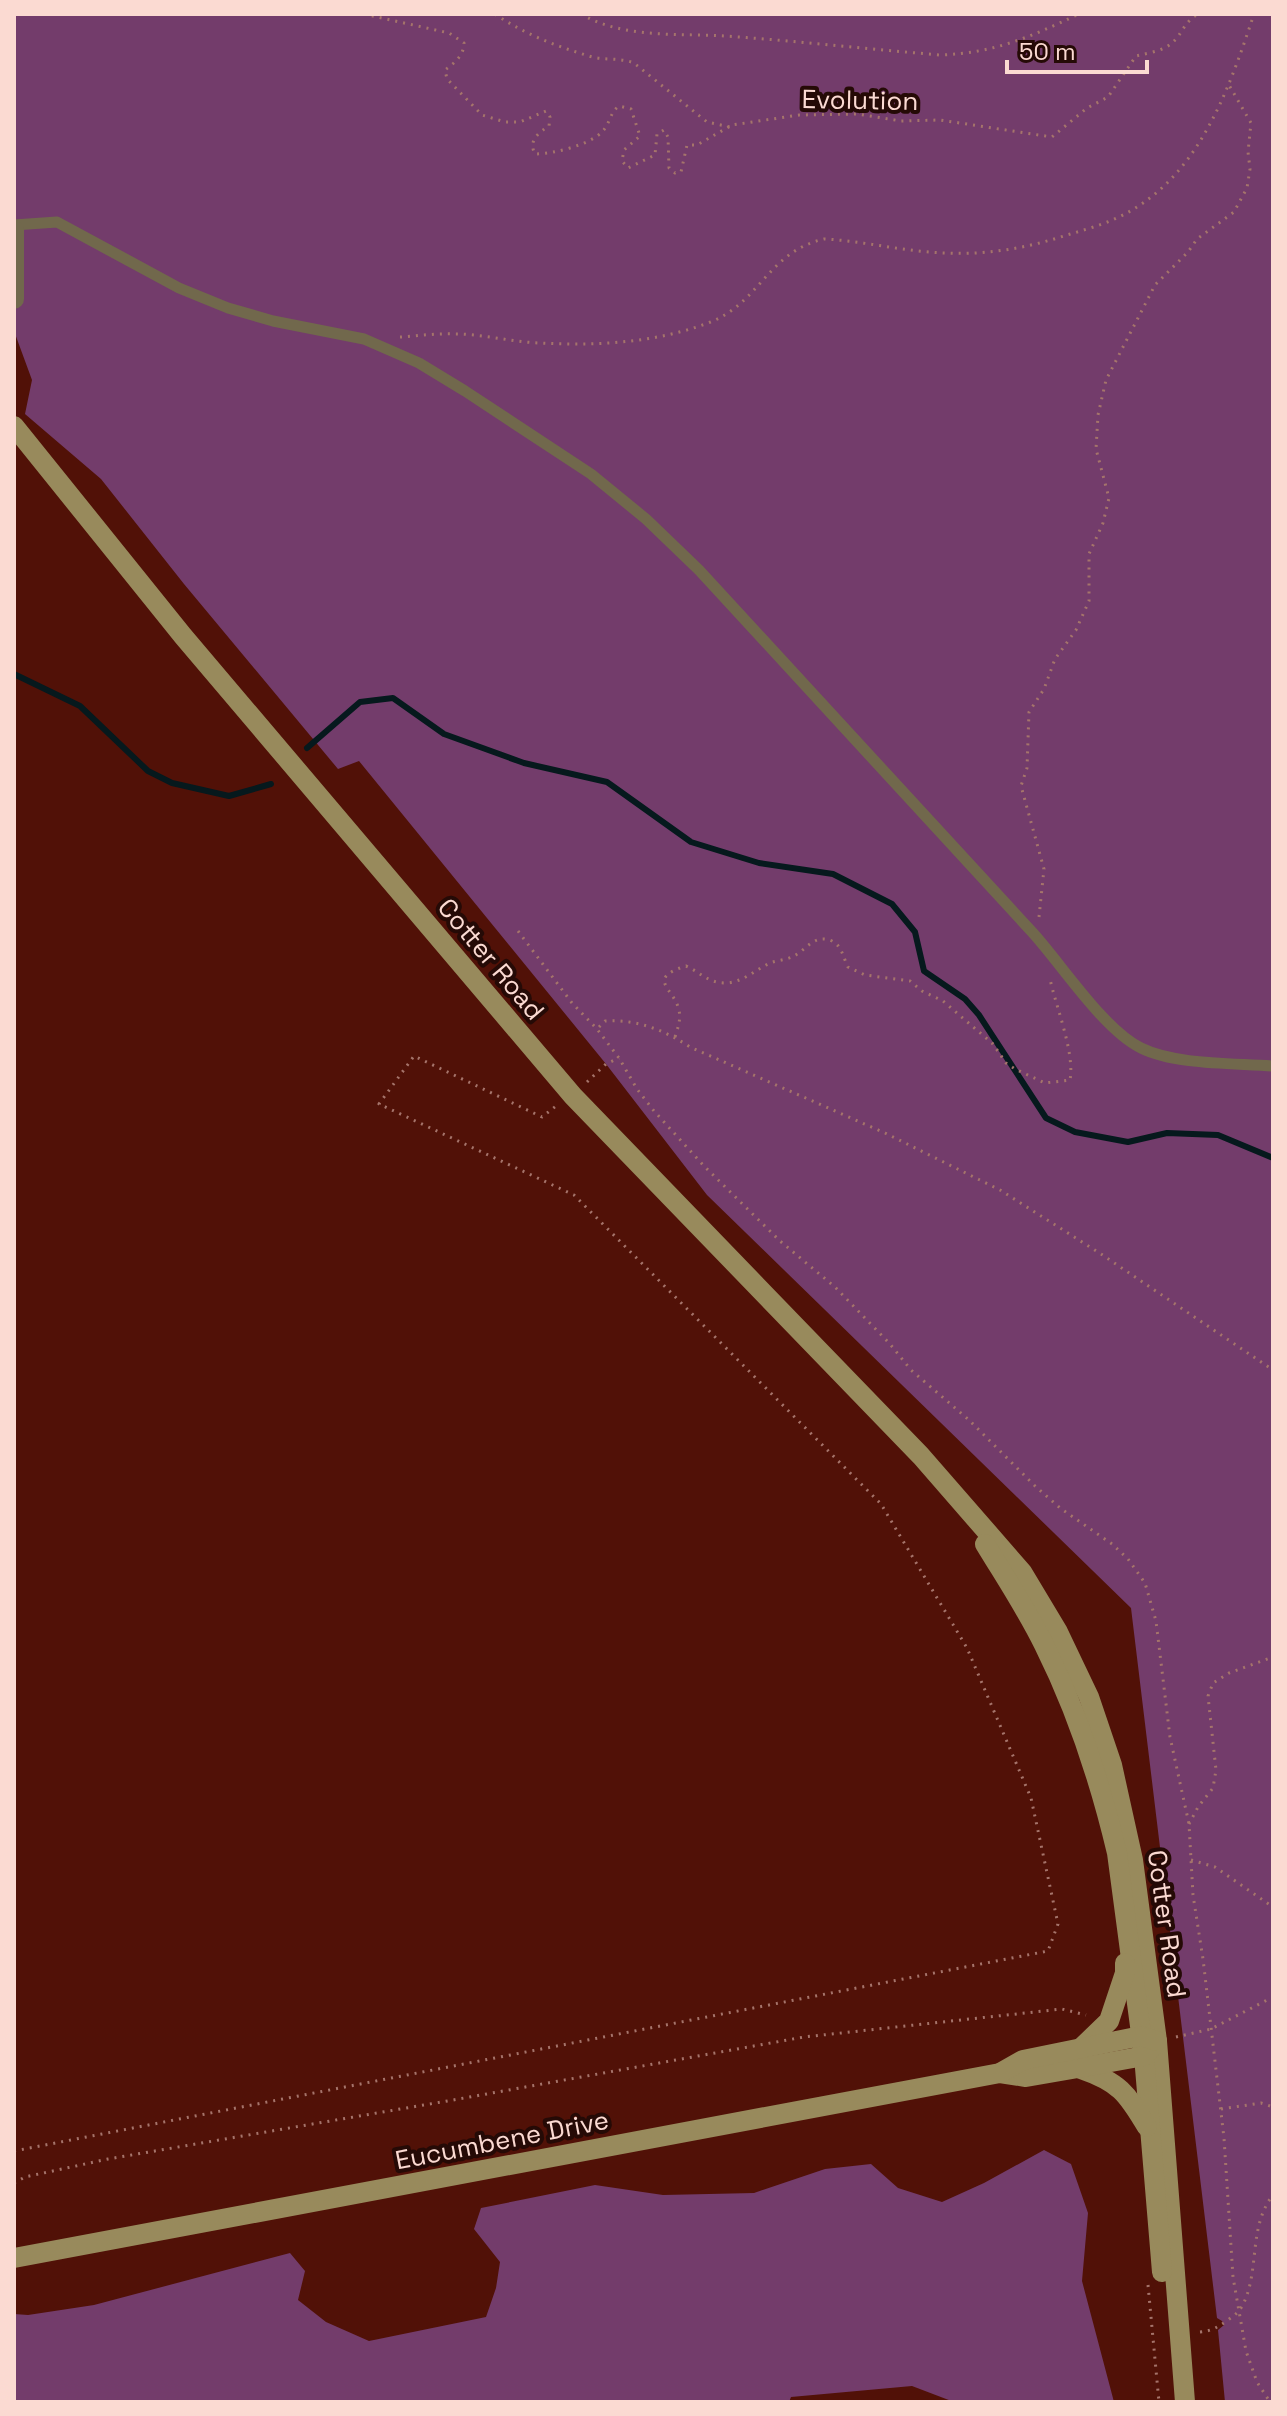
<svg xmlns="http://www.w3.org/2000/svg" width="1287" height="2416" font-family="'Space Grotesk',sans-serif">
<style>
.green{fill:#733c6b}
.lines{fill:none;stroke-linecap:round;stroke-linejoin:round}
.stream{stroke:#06191d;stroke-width:6}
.path{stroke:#a5746b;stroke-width:3;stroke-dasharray:2 6;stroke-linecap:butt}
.lane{stroke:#71684c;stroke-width:11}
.street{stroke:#71684c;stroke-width:20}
.secondary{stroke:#988a5c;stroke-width:20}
.labels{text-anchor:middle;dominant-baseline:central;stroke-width:8;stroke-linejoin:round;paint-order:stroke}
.street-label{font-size:26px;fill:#fbdad2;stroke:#250a06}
</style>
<rect width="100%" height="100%" fill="#511107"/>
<g class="green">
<polygon points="14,14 1273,14 1273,2402 1225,2402 1218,2330 1224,2325 1222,2321 1217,2318 1131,1608 707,1195 606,1064 359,761 338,769 184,584 101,479 25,414 32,380 14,331"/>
<polygon points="1044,2150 1071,2164 1088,2213 1082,2281 1114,2402 954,2402 912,2386 791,2397 789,2402 14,2402 14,2314 28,2315 94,2305 290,2253 305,2271 298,2300 326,2322 369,2341 486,2317 496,2288 500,2262 474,2229 481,2208 595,2185 663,2195 754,2193 825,2169 871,2164 898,2188 942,2202 984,2183"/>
</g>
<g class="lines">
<g class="stream">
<polyline points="14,674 80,706 148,771 172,783 229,796 271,784"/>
<polyline points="307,748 360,702 393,698 444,734 524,763 607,782 691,842 759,863 833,874 892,904 915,932 924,971 965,999 979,1015 1046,1118 1075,1132 1128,1142 1167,1133 1218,1135 1273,1158"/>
</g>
<g class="path">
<path d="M 364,14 L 449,33 L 464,43 C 464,56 454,63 445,70 L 447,79 L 482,115 L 505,122 L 520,122 L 546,111 L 550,117 L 549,126 C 538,133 528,141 535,154 C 553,154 589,145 602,132 C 610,124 610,112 619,106 L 631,109 L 640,136 L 624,150 L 622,161 L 628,168 L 655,155 L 657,134 L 664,130 L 668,137 L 669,168 L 675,173 L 681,172 L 687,145 L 697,145 L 732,125 L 799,115 L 857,114 L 901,121 L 940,120 L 1052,137 L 1087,108 L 1108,97 L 1136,56 C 1148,53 1163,51 1172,43 C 1183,33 1184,22 1198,14"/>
<path d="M 495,14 C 524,34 556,46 589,56 C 603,61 619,57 634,63 L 707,122 L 730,127"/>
<path d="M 581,14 C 624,39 678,33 725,36 C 797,41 868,49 940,55 C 995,53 1030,37 1079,14"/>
<path d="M 400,337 C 418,336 436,333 455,334 C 483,334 511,342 540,343 C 596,346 655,343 708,323 C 760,304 767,252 824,239 C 865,241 905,252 946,253 C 988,255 1027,248 1067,235 C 1084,230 1102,225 1119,217 C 1198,179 1228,92 1254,14"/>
<polyline points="1039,917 1044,869 1021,786 1027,768 1029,712 1044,689 1055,659 1076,630 1089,601 1089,554 1103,523 1109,498 1096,449 1098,415 1106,380 1155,285 1188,252 1197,239 1234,212 1247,188 1250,169 1248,152 1251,123 1229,85"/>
<polyline points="518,931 572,1003 597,1029 619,1058 637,1089 654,1111 704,1166 780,1241 835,1287 890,1344 911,1370 969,1420 1034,1485 1060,1508 1112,1544 1128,1559 1145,1583 1156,1621 1170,1737 1189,1824 1193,1895 1203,1959 1224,2138 1233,2277 1246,2351 1257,2382 1270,2402"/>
<path d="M 599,1027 L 605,1021 C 637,1019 664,1030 690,1047 L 885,1133 L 1000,1190 L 1101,1254 L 1273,1370"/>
<path d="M 675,1037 C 678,1027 681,1020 679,1010 C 674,988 645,979 686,966 C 700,972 708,983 725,983 C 742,983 755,970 770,963 C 778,960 787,960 794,956 C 806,950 815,933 832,941 C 842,946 843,957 848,967 L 865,975 L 910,981 L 922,991 L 943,1001 L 993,1044 L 1006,1063 L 1015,1069 L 1045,1083 L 1070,1080 C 1075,1053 1056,1007 1050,979"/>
<polyline points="587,1082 606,1064 619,1058"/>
<polyline points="1189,1824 1198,1807 1213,1788 1216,1770 1208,1696 1213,1683 1229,1673 1273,1657"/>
<polyline points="1191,1860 1215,1867 1273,1907"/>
<polyline points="1176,2037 1211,2029 1273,1997"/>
<polyline points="1221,2109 1261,2103 1273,2107"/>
<polyline points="14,2151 1048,1951 1058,1924 1031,1798 967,1648 881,1504 574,1195 379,1104 414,1056 542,1117 556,1106"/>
<polyline points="14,2183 25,2177 108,2159 453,2100 804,2037 1062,2009 1086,2015"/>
<polyline points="1148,2285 1159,2402"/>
<path d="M 1200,2332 C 1212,2331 1218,2327 1228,2320 C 1233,2316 1238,2313 1241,2308 C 1261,2274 1247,2228 1273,2195"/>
</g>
<path class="lane" d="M 14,225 L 57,222 L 179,288 L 228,308 L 273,321 L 364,339 L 419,363 L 465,391 L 591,474 L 646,519 L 699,570 C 811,691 922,812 1033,933 C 1062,965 1104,1030 1141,1048 C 1175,1065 1234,1063 1273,1066"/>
<polyline class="street" points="14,230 14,299"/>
<g class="secondary">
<polyline points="14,426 183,636 573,1096 921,1456 1022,1572 1058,1632 1089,1697 1112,1765 1133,1860 1157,2041 1185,2402"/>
<path d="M 985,1544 C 1005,1577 1027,1610 1044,1645 C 1077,1711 1100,1781 1117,1853 L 1144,2056 L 1162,2272"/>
<polyline points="1081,2048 1109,2021 1125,1973 1125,1963"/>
<path d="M 1081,2069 C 1119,2082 1127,2093 1147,2127"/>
<polyline points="1000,2073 1026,2077 1078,2068 1144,2056 1153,2046"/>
<polyline points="14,2258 1000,2073 1023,2060 1141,2036 1157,2041"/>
</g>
</g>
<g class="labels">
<g class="street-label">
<text transform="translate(860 100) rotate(1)">Evolution</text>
<text transform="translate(491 959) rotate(50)">Cotter Road</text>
<text transform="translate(1167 1924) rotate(82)">Cotter Road</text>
<text transform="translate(502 2140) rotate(-11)">Eucumbene Drive</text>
</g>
</g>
<rect width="1287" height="2416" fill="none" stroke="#fbdad2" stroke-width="32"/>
<path d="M1007 60v12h140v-12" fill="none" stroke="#fbdad2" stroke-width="4"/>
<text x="1019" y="60" font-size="24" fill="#fbdad2" stroke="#250a06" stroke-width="6" paint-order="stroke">50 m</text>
</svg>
